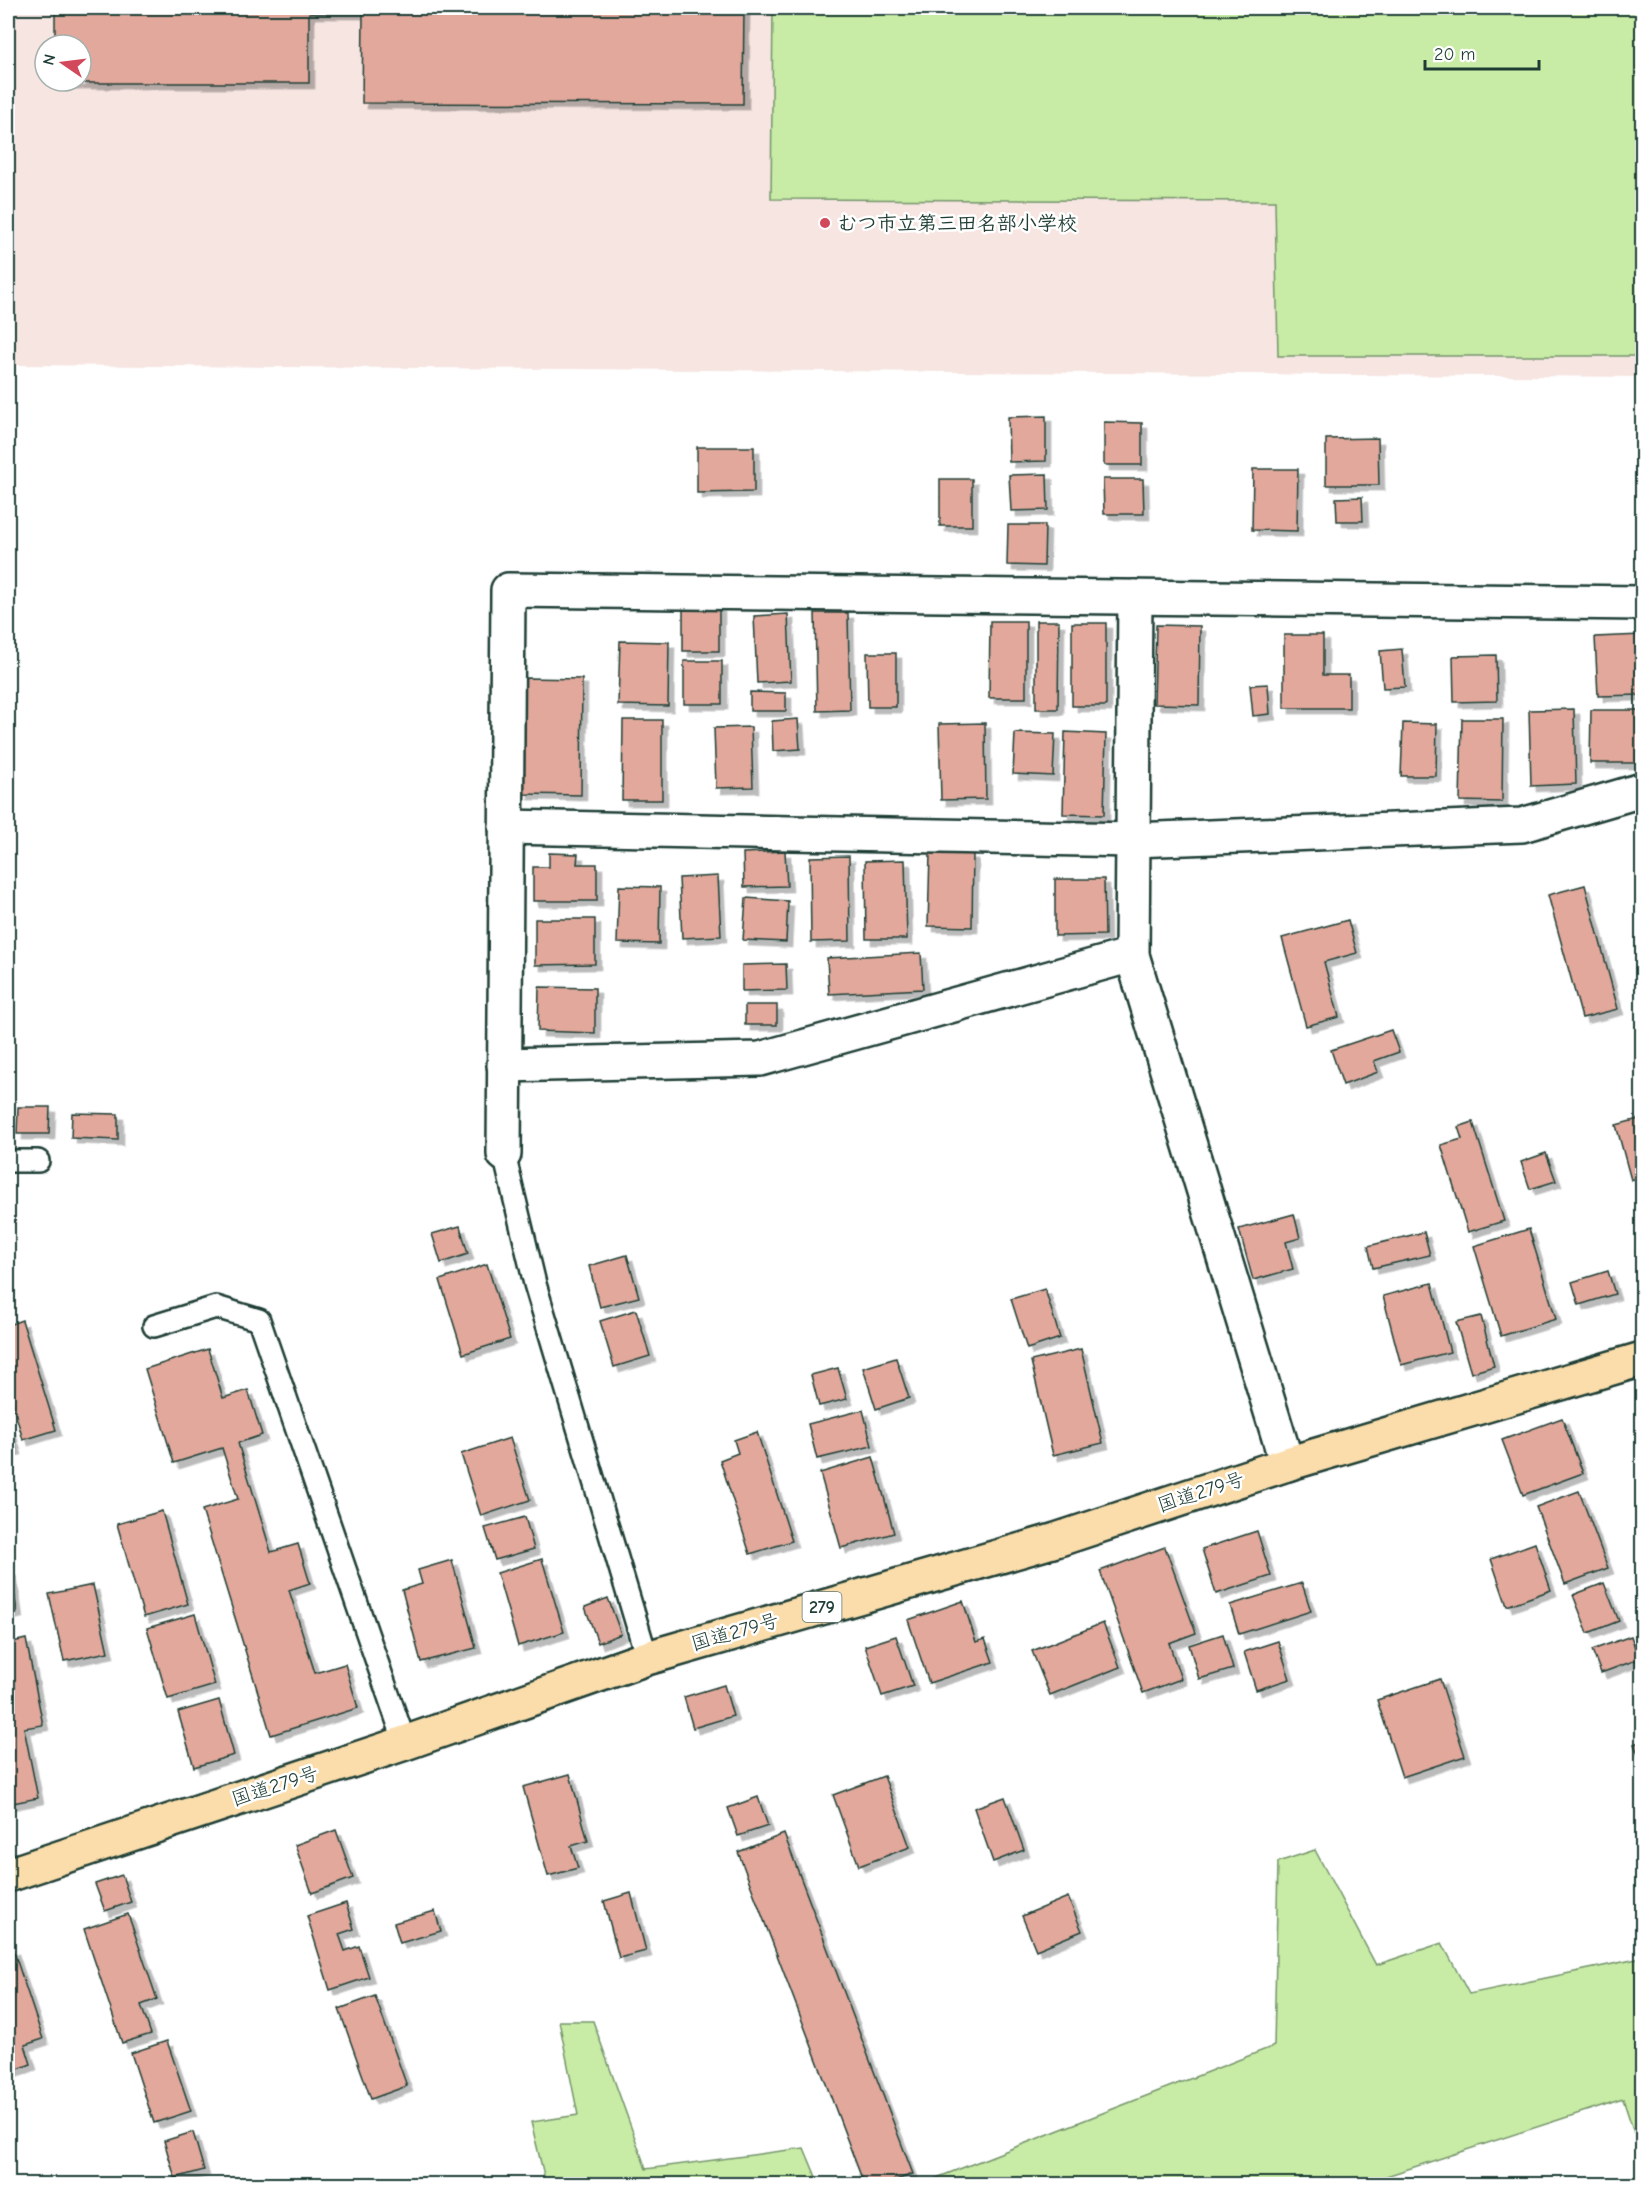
<svg xmlns="http://www.w3.org/2000/svg" width="1650" height="2192" font-family="'Comic Neue','Klee One',sans-serif">
<style>
.built{fill:#f6e5e1;fill-rule:evenodd}
.green{fill:#c8eba5;stroke:#74946c;stroke-width:1.5}
.building{fill:#e1a89b;stroke:#1f3d34;stroke-width:1.5;filter:url(#shadow)}
.lines{fill:none;stroke-linecap:round;stroke-linejoin:round}
.service-casing{stroke:#1f3d34;stroke-width:26}
.minor-casing{stroke:#1f3d34;stroke-width:38}
.trunk-casing{stroke:#1f3d34;stroke-width:38}
.service{stroke:#fff;stroke-width:21}
.minor{stroke:#fff;stroke-width:33}
.trunk{stroke:#faddab;stroke-width:33}
.poi-dot{fill:#d1495b;stroke:#fff;stroke-width:2}
.labels{text-anchor:middle;dominant-baseline:central;stroke-width:5;stroke-linejoin:round;paint-order:stroke}
.shield{fill:#fff;stroke:#627771;stroke-width:1.5}
.shield-label{font-size:18px;font-weight:bold;fill:#1f3d34}
.poi-label{font-size:20px;font-weight:bold;fill:#1f3d34;stroke:#fff;text-anchor:start}
.street-label{font-size:20px;fill:#1f3d34;stroke:#fff}
</style>
<defs>
<filter id="shadow"><feDropShadow dx="5.5" dy="5.5" stdDeviation="0" flood-color="#0004"/></filter>
</defs>
<rect width="100%" height="100%" fill="#fff"/>
<filter id="ink" filterUnits="userSpaceOnUse"><feTurbulence type="fractalNoise" baseFrequency=".0167" numOctaves="2"/><feDisplacementMap in="SourceGraphic" scale="12" xChannelSelector="R" yChannelSelector="G"/><feConvolveMatrix kernelMatrix="1 2 1 2 8 2 1 2 1" color-interpolation-filters="sRGB"/></filter>
<g filter="url(#ink)">
<path class="built" d="M 8,8 L 1642,8 L 1642,377 L 8,365 ZM 45,45 L 81,45 L 81,81 L 45,81 Z"/>
<g class="green">
<polygon points="773,8 1642,8 1642,356 1278,356 1275,201 771,199"/>
<polygon points="1315,1850 1376,1965 1442,1943 1469,1994 1642,1958 1642,2157 1623,2099 1362,2184 921,2184 1274,2046 1278,1862"/>
<polygon points="559,2021 593,2021 646,2169 804,2148 819,2184 546,2184 531,2122 578,2115"/>
</g>
<g class="building">
<polygon points="55,8 744,8 743,104 362,103 363,13 309,13 309,83 55,83 55,81 81,81 81,45 55,45"/>
<polygon points="1046,416 1046,461 1009,462 1008,417"/>
<polygon points="1104,422 1142,423 1142,465 1104,465"/>
<polygon points="1378,438 1379,485 1326,485 1326,439"/>
<polygon points="697,447 754,447 754,492 697,493"/>
<polygon points="1253,469 1298,469 1297,531 1252,530"/>
<polygon points="1047,474 1048,510 1011,511 1009,475"/>
<rect x="940" y="479" width="32" height="47"/>
<polygon points="1103,479 1143,479 1144,514 1104,514"/>
<polygon points="1362,497 1363,521 1337,521 1336,498"/>
<polygon points="1008,525 1045,525 1044,566 1007,565"/>
<rect x="683" y="607" width="36" height="44"/>
<polygon points="815,613 848,613 850,710 817,711"/>
<polygon points="788,614 791,681 757,683 754,616"/>
<polygon points="990,621 1026,621 1026,698 989,698"/>
<polygon points="1036,621 1059,621 1058,709 1036,709"/>
<rect x="1072" y="623" width="34" height="83"/>
<polygon points="1156,625 1200,626 1199,705 1154,704"/>
<polygon points="1284,635 1323,635 1323,675 1349,675 1349,708 1284,708"/>
<polygon points="1642,635 1642,695 1598,696 1595,637"/>
<polygon points="620,641 669,642 668,706 618,705"/>
<polygon points="1402,649 1405,687 1383,688 1380,651"/>
<polygon points="867,653 896,653 896,707 868,707"/>
<polygon points="1496,655 1497,701 1454,702 1453,656"/>
<rect x="684" y="661" width="38" height="43"/>
<polygon points="525,678 582,679 581,795 523,794"/>
<polygon points="1268,684 1270,714 1253,716 1250,685"/>
<polygon points="750,692 786,693 786,711 750,711"/>
<polygon points="1574,709 1576,784 1531,786 1529,710"/>
<polygon points="1591,710 1640,710 1639,763 1590,763"/>
<polygon points="798,719 800,749 773,751 772,721"/>
<polygon points="1462,719 1503,719 1502,802 1460,801"/>
<polygon points="623,720 662,720 662,800 622,800"/>
<polygon points="985,723 986,799 941,800 939,724"/>
<polygon points="1403,723 1437,724 1436,776 1401,776"/>
<polygon points="751,727 753,787 716,788 714,728"/>
<polygon points="1065,732 1106,734 1104,815 1063,814"/>
<polygon points="1015,733 1055,734 1053,776 1013,774"/>
<polygon points="785,851 787,886 744,887 743,853"/>
<polygon points="549,853 578,854 577,864 597,864 597,901 533,901 533,867 549,867"/>
<polygon points="930,853 973,854 972,927 928,926"/>
<polygon points="849,856 850,941 811,942 810,857"/>
<polygon points="905,860 907,939 866,939 865,861"/>
<polygon points="718,876 721,936 682,938 679,878"/>
<polygon points="1055,879 1104,879 1105,935 1055,936"/>
<polygon points="1585,885 1618,1009 1582,1018 1548,895"/>
<polygon points="619,886 660,887 659,944 617,943"/>
<polygon points="746,898 788,901 786,942 743,940"/>
<polygon points="535,919 595,919 595,964 535,965"/>
<polygon points="1348,920 1357,953 1324,962 1339,1017 1306,1026 1282,938"/>
<polygon points="921,953 923,989 829,994 827,958"/>
<polygon points="786,964 787,990 742,991 742,965"/>
<polygon points="539,987 595,988 595,1033 538,1031"/>
<rect x="745" y="1005" width="32" height="20"/>
<polygon points="1391,1030 1399,1052 1374,1061 1378,1072 1343,1085 1331,1050"/>
<polygon points="18,1107 50,1107 49,1134 17,1134"/>
<polygon points="72,1113 118,1114 118,1140 71,1138"/>
<polygon points="1642,1118 1642,1176 1631,1180 1616,1125"/>
<polygon points="1473,1122 1504,1221 1468,1232 1441,1145 1462,1139 1458,1127"/>
<polygon points="1546,1153 1556,1181 1530,1189 1521,1162"/>
<polygon points="1294,1214 1300,1238 1286,1242 1293,1269 1253,1280 1239,1229"/>
<polygon points="460,1226 468,1254 441,1263 432,1234"/>
<polygon points="1529,1229 1556,1319 1501,1336 1474,1246"/>
<polygon points="1424,1232 1430,1255 1373,1268 1368,1246"/>
<polygon points="627,1255 639,1297 600,1307 589,1266"/>
<polygon points="487,1264 510,1339 463,1354 440,1280"/>
<polygon points="1608,1271 1615,1294 1579,1305 1572,1282"/>
<polygon points="1432,1283 1450,1352 1401,1365 1383,1296"/>
<polygon points="1045,1289 1060,1338 1027,1349 1011,1299"/>
<polygon points="636,1310 650,1356 614,1367 600,1321"/>
<polygon points="1481,1316 1494,1366 1471,1373 1456,1322"/>
<polygon points="22,1320 56,1430 23,1440 8,1387 8,1325"/>
<polygon points="208,1349 223,1398 248,1390 262,1435 238,1443 271,1552 298,1544 310,1583 289,1590 315,1673 345,1664 358,1708 271,1735 202,1510 238,1499 222,1448 174,1463 145,1369"/>
<polygon points="1081,1349 1103,1443 1053,1455 1031,1361"/>
<polygon points="896,1358 909,1398 876,1409 863,1368"/>
<polygon points="838,1368 847,1399 819,1406 811,1375"/>
<polygon points="863,1410 872,1446 817,1459 808,1424"/>
<polygon points="1562,1418 1583,1473 1523,1495 1502,1440"/>
<polygon points="8,1421 16,1449 8,1451"/>
<polygon points="757,1432 792,1541 750,1554 720,1460 738,1453 734,1440"/>
<polygon points="510,1438 530,1500 481,1516 461,1454"/>
<polygon points="873,1457 894,1533 841,1548 820,1473"/>
<polygon points="1579,1491 1608,1568 1565,1584 1536,1507"/>
<polygon points="162,1511 188,1604 144,1617 117,1524"/>
<polygon points="525,1517 534,1549 495,1560 485,1528"/>
<polygon points="1257,1531 1271,1576 1216,1594 1202,1549"/>
<polygon points="1535,1543 1551,1590 1507,1606 1491,1559"/>
<polygon points="1165,1547 1196,1633 1169,1643 1181,1679 1143,1693 1100,1571"/>
<polygon points="542,1559 564,1632 518,1646 497,1573"/>
<polygon points="452,1560 476,1648 421,1662 402,1590 422,1584 418,1570"/>
<polygon points="11,1571 17,1612 8,1614 8,1572"/>
<polygon points="1302,1583 1311,1611 1239,1634 1230,1605"/>
<polygon points="1604,1583 1619,1621 1588,1633 1573,1595"/>
<polygon points="93,1585 108,1652 64,1661 49,1594"/>
<polygon points="608,1598 621,1634 598,1643 585,1607"/>
<polygon points="963,1601 976,1642 985,1639 993,1662 929,1683 908,1620"/>
<polygon points="195,1614 215,1685 168,1699 147,1628"/>
<polygon points="1103,1623 1120,1667 1050,1695 1032,1651"/>
<polygon points="1223,1634 1233,1669 1199,1679 1189,1645"/>
<polygon points="896,1636 913,1686 882,1696 865,1646"/>
<polygon points="1631,1636 1639,1659 1601,1673 1592,1650"/>
<polygon points="26,1639 43,1725 24,1728 38,1798 8,1804 8,1643"/>
<polygon points="1278,1641 1290,1679 1256,1690 1244,1652"/>
<polygon points="1440,1679 1465,1756 1402,1777 1377,1700"/>
<polygon points="724,1685 733,1716 693,1728 684,1697"/>
<polygon points="219,1700 234,1755 194,1767 178,1712"/>
<polygon points="1642,1741 1642,1765 1634,1744"/>
<polygon points="570,1774 588,1841 571,1846 578,1868 548,1876 523,1787"/>
<polygon points="884,1776 910,1847 859,1866 833,1795"/>
<polygon points="758,1797 768,1826 738,1836 728,1808"/>
<polygon points="1005,1797 1024,1850 993,1862 974,1808"/>
<polygon points="336,1830 353,1878 312,1893 295,1845"/>
<polygon points="784,1834 913,2174 885,2184 864,2184 738,1852"/>
<polygon points="122,1875 131,1902 105,1911 95,1884"/>
<polygon points="631,1893 646,1951 619,1958 604,1901"/>
<polygon points="1068,1897 1082,1931 1036,1950 1022,1916"/>
<polygon points="346,1903 354,1929 339,1934 345,1951 359,1946 369,1977 330,1990 307,1916"/>
<polygon points="435,1911 441,1931 400,1943 394,1923"/>
<polygon points="128,1914 157,1999 141,2005 151,2034 122,2043 84,1929"/>
<polygon points="13,1949 43,2039 25,2045 31,2064 8,2073 8,1951"/>
<polygon points="375,1996 407,2086 371,2099 339,2009"/>
<polygon points="167,2041 191,2111 154,2123 131,2053"/>
<polygon points="193,2132 204,2170 175,2178 164,2141"/>
</g>
<g class="lines">
<defs>
<g id="service">
<polyline points="504,1154 535,1284 647,1658"/>
<polyline points="8,1161 38,1161"/>
<polyline points="154,1326 216,1307 259,1320 405,1743"/>
</g>
<g id="minor">
<polyline points="1135,597 1132,955 1287,1464"/>
<polyline points="506,827 1133,840 1522,825 1642,790"/>
<polyline points="504,1065 760,1059 1132,955"/>
<polyline points="504,1154 508,590 1642,603"/>
</g>
<polyline id="trunk" points="8,1875 405,1743 647,1658 1056,1540 1287,1464 1642,1359"/>
</defs>
<use href="#service" class="service-casing"/>
<use href="#minor" class="minor-casing"/>
<use href="#trunk" class="trunk-casing"/>
<use href="#service" class="service"/>
<use href="#minor" class="minor"/>
<use href="#trunk" class="trunk"/>
</g>
</g>
<circle class="poi-dot" cx="825" cy="223" r="6"/>
<g class="labels">
<rect class="shield" x="802.5" y="1592" width="39" height="30" rx="4.5"/>
<g class="shield-label">
<text x="822" y="1607">279</text>
</g>
<g class="poi-label">
<text x="837" y="223">むつ市立第三田名部小学校</text>
</g>
<g class="street-label">
<text transform="translate(1201 1492) rotate(-18)">国道279号</text>
<text transform="translate(735 1632) rotate(-16)">国道279号</text>
<text transform="translate(275 1786) rotate(-18)">国道279号</text>
</g>
</g>
<rect width="1650" height="2192" fill="none" stroke="#fff" stroke-width="30"/>
<rect x="15" y="15" width="1620" height="2162" fill="none" stroke="#1f3d34" stroke-width="2" filter="url(#ink)"/>
<g transform="translate(63 63) rotate(284)"><circle r="28" fill="#ffffff" stroke="#a5b1ae" stroke-width="1.5"/>
<path d="M0-4.5L10 22L0 15L-10 22Z" fill="#d1495b"/>
<text y="-9" font-size="16" font-weight="bold" text-anchor="middle" fill="#1f3d34">N</text>
</g>
<path d="M1425 60v9h114v-9" fill="none" stroke="#1f3d34" stroke-width="3"/>
<text x="1434" y="60" font-size="18" fill="#1f3d34" stroke="#ffffff" stroke-width="4.5" paint-order="stroke">20 m</text>
</svg>
